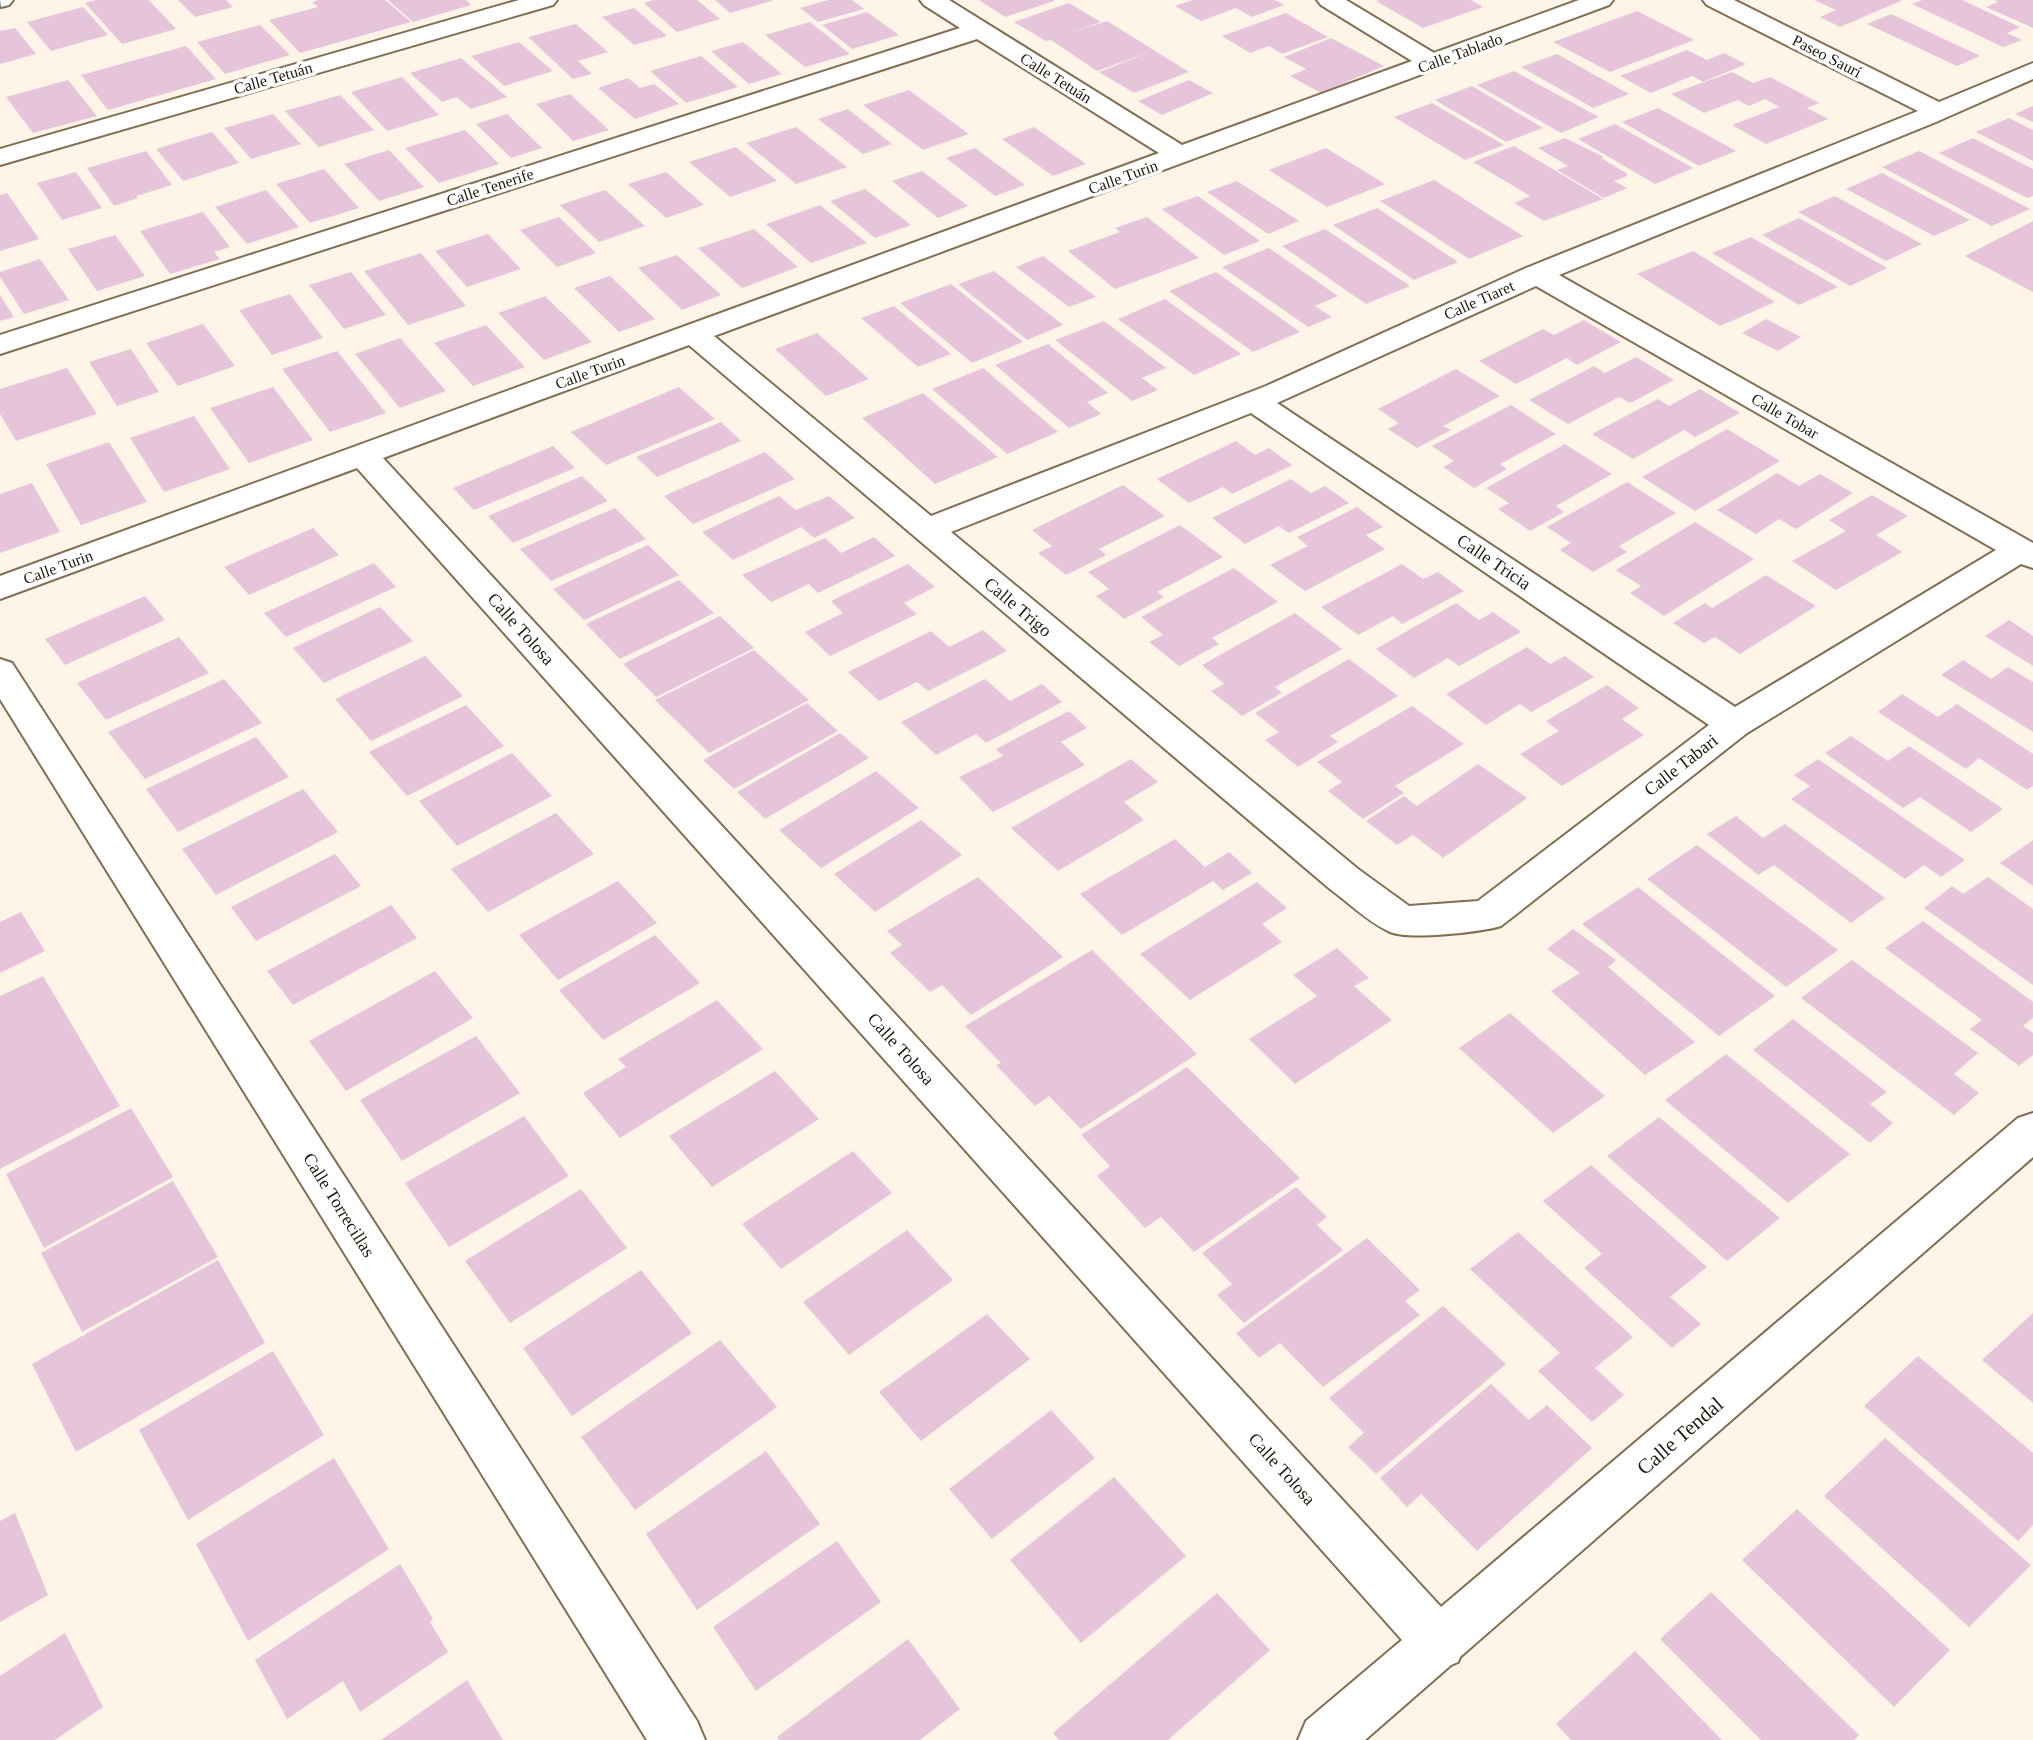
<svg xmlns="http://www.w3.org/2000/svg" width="2033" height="1740" font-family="Georgia,serif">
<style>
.building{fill:#e6c5db}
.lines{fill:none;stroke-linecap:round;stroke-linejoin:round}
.minor-casing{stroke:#826f53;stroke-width:4}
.minor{fill:#fff;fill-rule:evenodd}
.labels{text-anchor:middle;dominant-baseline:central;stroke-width:7;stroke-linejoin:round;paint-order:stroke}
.far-street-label{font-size:16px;fill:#21190d;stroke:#fff}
.street-label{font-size:18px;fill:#21190d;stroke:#fff}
.near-street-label{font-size:21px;fill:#21190d;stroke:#fff}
</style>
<rect width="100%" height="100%" fill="#fef5e8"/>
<g class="building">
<polygon points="96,0 149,0 176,29 122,44 85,3"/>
<polygon points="178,0 226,0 233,7 195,17"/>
<polygon points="318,0 385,0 411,22 300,53 269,20 318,7 312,2"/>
<polygon points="388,0 466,0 471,5 413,22"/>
<polygon points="654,0 697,0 720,19 677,32 644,3"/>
<polygon points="715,0 772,0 772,1 730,13"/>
<polygon points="828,0 852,0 864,9 818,22 800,8"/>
<polygon points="979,0 1054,0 1054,1 1005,17"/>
<polygon points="1192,0 1275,0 1284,5 1252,17 1236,8 1201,21 1175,6"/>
<polygon points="1380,0 1471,0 1483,7 1423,28 1376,1"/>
<polygon points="1814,0 1903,0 1840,27 1820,17 1836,10"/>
<polygon points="1922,0 1962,0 2020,27 2007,33 2022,40 2003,47 1912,4"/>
<polygon points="1995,0 2033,0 2033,28 1986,7 1998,2"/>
<polygon points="1069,3 1101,22 1071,33 1107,21 1189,72 1134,93 1099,72 1147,53 1097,71 1051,40 1046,41 1014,22"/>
<polygon points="83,7 108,35 51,51 27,22"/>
<polygon points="634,8 667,36 634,45 602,17"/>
<polygon points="1637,11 1694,40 1610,72 1553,42"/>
<polygon points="867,12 899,35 852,49 822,25"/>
<polygon points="1286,13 1328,37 1282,54 1269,46 1250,53 1222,36"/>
<polygon points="1891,14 1980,56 1957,66 1867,24"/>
<polygon points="810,22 850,54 805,67 765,35"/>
<polygon points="576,24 608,52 578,61 592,74 573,79 528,37"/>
<polygon points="260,25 290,55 225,74 197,42"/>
<polygon points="15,28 36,54 0,64 0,31"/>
<polygon points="1331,38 1384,66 1321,93 1290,76 1306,69 1284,57"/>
<polygon points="519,42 553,71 504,86 471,56"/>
<polygon points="743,42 782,74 749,84 711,51"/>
<polygon points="186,46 216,79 108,110 81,75"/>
<polygon points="1687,50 1707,60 1724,53 1746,64 1703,82 1692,76 1651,93 1620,76"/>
<polygon points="1557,54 1629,94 1593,108 1521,67"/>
<polygon points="701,56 738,87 686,103 650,71"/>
<polygon points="461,58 507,97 471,109 457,97 442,102 410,73"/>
<polygon points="1514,71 1599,117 1561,133 1477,85"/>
<polygon points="1732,72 1753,83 1770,77 1819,103 1807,108 1828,119 1766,144 1732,125 1779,107 1765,99 1749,106 1738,100 1704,113 1671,94"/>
<polygon points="402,77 439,115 387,131 351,92"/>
<polygon points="628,78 640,88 654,84 679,104 635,119 598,88"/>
<polygon points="68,80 97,116 33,133 6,97"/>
<polygon points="1189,80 1213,93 1162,115 1138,101"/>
<polygon points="1472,86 1543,128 1506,142 1435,100"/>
<polygon points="909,90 969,134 923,150 863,105"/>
<polygon points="570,94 609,130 573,141 536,104"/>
<polygon points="340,95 374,130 319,147 285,111"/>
<polygon points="1432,103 1504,145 1465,160 1394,117"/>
<polygon points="2033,106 2033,122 2015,114"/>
<polygon points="1658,108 1736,151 1699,166 1622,122"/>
<polygon points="848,109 892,144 863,154 818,119"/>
<polygon points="273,114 301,144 251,159 224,128"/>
<polygon points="507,114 542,148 511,158 476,124"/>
<polygon points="2009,118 2033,130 2033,161 1976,132"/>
<polygon points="1615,124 1693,168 1655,184 1578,139"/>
<polygon points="796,127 847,167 796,184 746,143"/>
<polygon points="1034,127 1086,164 1053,176 1002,139"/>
<polygon points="465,130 499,164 439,183 405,148"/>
<polygon points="212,132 239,163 183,181 156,149"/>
<polygon points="1565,138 1604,157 1601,158 1626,173 1627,176 1614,181 1627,188 1604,198 1557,170 1568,166 1538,148"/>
<polygon points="1973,138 2033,169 2033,196 2027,198 1939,153"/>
<polygon points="1514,146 1603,199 1544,221 1514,203 1530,196 1473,162"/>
<polygon points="736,147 777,181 730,197 689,162"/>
<polygon points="975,148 1025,185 995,196 946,158"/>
<polygon points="1326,148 1385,184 1327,207 1269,170"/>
<polygon points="389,150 424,187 379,201 344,164"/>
<polygon points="146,151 172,185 136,196 138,198 114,206 87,168"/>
<polygon points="1919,151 2030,209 1992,226 1882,167"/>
<polygon points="324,169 359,208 310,223 276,184"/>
<polygon points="922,171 968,206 938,218 892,181"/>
<polygon points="76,172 102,208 62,220 37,183"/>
<polygon points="666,172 704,205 666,218 628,184"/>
<polygon points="1882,173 1970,220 1934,236 1846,189"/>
<polygon points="1434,180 1523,236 1469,259 1380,201"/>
<polygon points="1237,181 1299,221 1268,234 1207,192"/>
<polygon points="865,189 911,225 875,238 830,201"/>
<polygon points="266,190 299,227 247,244 215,207"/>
<polygon points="605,190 645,226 599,242 560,205"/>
<polygon points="7,193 39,239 0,251 0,195"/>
<polygon points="1198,196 1260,241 1224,255 1162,209"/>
<polygon points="1835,196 1922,244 1886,261 1798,212"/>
<polygon points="820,205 867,243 811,263 766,224"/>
<polygon points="1377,208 1458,262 1414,280 1333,225"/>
<polygon points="203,212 230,247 214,252 220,259 170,274 140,231"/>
<polygon points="559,217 596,253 557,267 520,230"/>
<polygon points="1147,217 1199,258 1115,289 1068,251 1120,232 1115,228"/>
<polygon points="1799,218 1887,268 1850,286 1762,235"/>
<polygon points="2033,221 2033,292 1965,256"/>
<polygon points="754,229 798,267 742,288 698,248"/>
<polygon points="1325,229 1410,286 1366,304 1282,246"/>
<polygon points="488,234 521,269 467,287 435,251"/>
<polygon points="115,235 145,276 97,291 68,249"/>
<polygon points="1751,237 1838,287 1799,305 1712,253"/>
<polygon points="1269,248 1338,296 1315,306 1332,317 1308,327 1222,267"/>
<polygon points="1693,251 1775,302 1720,326 1637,274"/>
<polygon points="421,253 466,306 408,325 364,271"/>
<polygon points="677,255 721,295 682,310 638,268"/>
<polygon points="1043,256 1096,297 1069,307 1016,267"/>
<polygon points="40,259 69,300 24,314 0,277 0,272"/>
<polygon points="994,271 1063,325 1027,340 958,284"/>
<polygon points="351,272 386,315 344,329 309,285"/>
<polygon points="1216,272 1300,332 1253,352 1169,291"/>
<polygon points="610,276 655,319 619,332 574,288"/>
<polygon points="951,284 1023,342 972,363 900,303"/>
<polygon points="290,294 323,338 272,355 239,310"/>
<polygon points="0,295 14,317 0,321"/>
<polygon points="545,296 592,342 544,360 498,313"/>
<polygon points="1165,299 1241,354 1194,375 1118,319"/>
<polygon points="894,306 951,354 918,367 861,318"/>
<polygon points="1766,319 1801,337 1778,351 1742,333"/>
<polygon points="1584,320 1621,342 1577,365 1567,358 1516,384 1479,361 1543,329 1554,335"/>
<polygon points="1104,321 1166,368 1142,378 1158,390 1132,401 1055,340"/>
<polygon points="203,324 235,366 178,386 146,343"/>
<polygon points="486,325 525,367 473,386 434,343"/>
<polygon points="817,333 869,379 826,396 775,349"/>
<polygon points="400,338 446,391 400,408 355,354"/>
<polygon points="1048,344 1108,393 1087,402 1101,414 1069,428 995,365"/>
<polygon points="131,349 159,392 117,406 89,362"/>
<polygon points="337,351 386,413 330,432 282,369"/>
<polygon points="1636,357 1674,380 1630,403 1619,397 1568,424 1529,400 1594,366 1605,373"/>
<polygon points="67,368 97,414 16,441 0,414 0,389"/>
<polygon points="983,368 1058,432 1007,454 932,389"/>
<polygon points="1456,369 1500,396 1443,426 1451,430 1417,448 1388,429 1399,423 1378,409"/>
<polygon points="273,387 313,440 249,463 210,408"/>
<polygon points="679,387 715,419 606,465 571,432"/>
<polygon points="1700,389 1740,413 1695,437 1684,430 1633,459 1592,434 1658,399 1669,406"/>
<polygon points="923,393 998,457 935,484 862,418"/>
<polygon points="1511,405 1556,434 1500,464 1507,469 1474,488 1443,467 1454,461 1432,446"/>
<polygon points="194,416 230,469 164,492 130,438"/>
<polygon points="721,422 741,441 657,477 636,457"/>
<polygon points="1727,429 1780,461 1695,511 1642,477"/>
<polygon points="1236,441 1255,455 1269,448 1292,465 1232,494 1223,487 1189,503 1157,479"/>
<polygon points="109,442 147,502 81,525 46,464"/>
<polygon points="1565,444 1612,474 1556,506 1564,512 1530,531 1498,509 1509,503 1486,488"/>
<polygon points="553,446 575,468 474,510 453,488"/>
<polygon points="765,452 795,479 693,524 664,496"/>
<polygon points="1777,473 1799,486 1820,474 1853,493 1796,529 1779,519 1756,534 1717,510"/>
<polygon points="582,476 608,501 513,543 488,516"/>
<polygon points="1291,479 1311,493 1325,486 1349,503 1289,533 1279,526 1245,544 1212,518"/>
<polygon points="1627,482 1676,513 1619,546 1627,552 1593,572 1560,550 1571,543 1547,527"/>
<polygon points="32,483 60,532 0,553 0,494"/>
<polygon points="1123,485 1165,516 1099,549 1106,555 1066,575 1038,553 1052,546 1032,530"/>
<polygon points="1872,495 1908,516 1876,535 1902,552 1836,590 1792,561 1846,531 1829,520"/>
<polygon points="779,496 796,510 829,496 855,518 814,538 801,527 733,560 702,532"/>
<polygon points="1357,507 1383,527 1366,535 1385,549 1305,591 1270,565 1308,546 1297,537"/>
<polygon points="615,508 646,539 551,581 520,549"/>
<polygon points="1695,522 1754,559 1664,616 1630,593 1641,586 1616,570"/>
<polygon points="1180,525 1223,557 1157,592 1164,597 1124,619 1096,596 1109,589 1088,572"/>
<polygon points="313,528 339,555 249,595 224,567"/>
<polygon points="874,537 895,556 818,593 809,584 771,602 742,575 825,538 841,553"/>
<polygon points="648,545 679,575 584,620 553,589"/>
<polygon points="374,563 396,587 286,637 264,613"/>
<polygon points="908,564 935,587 904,603 917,614 830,656 805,632 843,613 831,601"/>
<polygon points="1402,564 1423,579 1438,572 1464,591 1402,624 1393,616 1358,635 1321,607"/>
<polygon points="1234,568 1278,602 1212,638 1219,644 1179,666 1149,642 1163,635 1141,617"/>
<polygon points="1766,575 1816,606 1740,654 1715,637 1704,643 1673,623 1705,603 1712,608"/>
<polygon points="679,580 714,613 620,659 586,624"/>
<polygon points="145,596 165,620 65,665 45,639"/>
<polygon points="1456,603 1479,620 1493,612 1521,632 1459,666 1448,658 1414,678 1376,649"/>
<polygon points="380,607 413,641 324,683 293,648"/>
<polygon points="1295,613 1342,649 1275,687 1282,693 1242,716 1211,691 1224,684 1202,665"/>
<polygon points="720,616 754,648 656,697 623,664"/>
<polygon points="2009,620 2033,636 2033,666 1985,636"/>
<polygon points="983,630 1007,651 928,691 917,682 879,701 848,672 931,631 949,647"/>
<polygon points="179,637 209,673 106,720 77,683"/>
<polygon points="1527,647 1550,664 1565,656 1594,677 1531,712 1520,704 1486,725 1446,694"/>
<polygon points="754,650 809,700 709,753 655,700"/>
<polygon points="425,656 463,696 371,741 335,699"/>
<polygon points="1349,659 1398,696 1330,736 1338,742 1298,767 1265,740 1279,732 1255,713"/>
<polygon points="1963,660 1991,679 2008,667 2033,682 2033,732 1941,675"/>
<polygon points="224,679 262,723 145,779 108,732"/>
<polygon points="985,679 1010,701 1042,684 1062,702 986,743 976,734 936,755 901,722"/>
<polygon points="1607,685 1639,708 1622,719 1644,735 1562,786 1520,754 1559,731 1546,721"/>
<polygon points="1902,694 1938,717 1957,704 2033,754 2033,786 2027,790 1979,758 1966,769 1878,712"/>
<polygon points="807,703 838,731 734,789 703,760"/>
<polygon points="466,705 504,746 407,796 369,752"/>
<polygon points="1412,706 1464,744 1395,786 1404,793 1363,819 1328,791 1342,782 1317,762"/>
<polygon points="1069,711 1087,728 1061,742 1085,765 993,812 959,777 1003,756 996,749"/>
<polygon points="840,733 869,758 765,819 737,792"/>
<polygon points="1851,736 1888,761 1909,746 2003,809 1971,832 1920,797 1903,808 1825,753"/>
<polygon points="256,737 289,777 178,832 146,789"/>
<polygon points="512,753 552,796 457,846 419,801"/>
<polygon points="1131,759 1158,782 1124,802 1144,820 1058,871 1011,828"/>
<polygon points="1818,759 1965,860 1941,877 1924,865 1905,879 1791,799 1810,786 1794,775"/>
<polygon points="1478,764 1527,798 1443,858 1413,835 1397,845 1366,821 1404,796 1417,806"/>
<polygon points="876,771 919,808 821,868 779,830"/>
<polygon points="303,789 338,832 216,895 182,849"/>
<polygon points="556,813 594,854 488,912 451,869"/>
<polygon points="1736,816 1763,838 1785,824 1885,898 1851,923 1774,865 1758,875 1707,834"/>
<polygon points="921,820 962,855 875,912 834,874"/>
<polygon points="1175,839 1205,867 1229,852 1252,873 1223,890 1213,881 1122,935 1080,894"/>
<polygon points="2033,840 2033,886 2000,863"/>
<polygon points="1697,845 1838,950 1786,987 1647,879"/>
<polygon points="335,854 361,886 256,941 231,907"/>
<polygon points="978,877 1063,957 971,1015 942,985 930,992 890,953 902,945 887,931"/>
<polygon points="1988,877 2033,909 2033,985 1924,908 1952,886 1963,894"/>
<polygon points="618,881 657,923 558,980 519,935"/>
<polygon points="1257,882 1287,908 1262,924 1282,942 1190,1000 1140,954"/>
<polygon points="1638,887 1775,996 1719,1036 1582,924"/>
<polygon points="391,905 417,938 293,1005 267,971"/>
<polygon points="21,912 45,951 0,973 0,922"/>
<polygon points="1923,921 2033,1002 2033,1018 2023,1026 2033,1033 2033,1055 2019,1066 1970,1029 1982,1020 1885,948"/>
<polygon points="1573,929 1616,960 1608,967 1695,1042 1645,1075 1551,991 1580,973 1547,949"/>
<polygon points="655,935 700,983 603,1040 559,990"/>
<polygon points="1337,948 1369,978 1354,986 1392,1020 1295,1084 1249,1039 1317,996 1293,975"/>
<polygon points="1092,950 1197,1054 1081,1129 1049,1096 1035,1106 996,1065 1001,1063 965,1026"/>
<polygon points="1852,960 1978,1053 1954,1074 1979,1093 1954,1115 1801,998"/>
<polygon points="435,971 473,1018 346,1091 309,1041"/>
<polygon points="43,976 120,1106 0,1169 0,996"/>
<polygon points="717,1000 763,1049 620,1138 583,1093 626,1067 618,1059"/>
<polygon points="1510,1013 1605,1096 1553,1133 1459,1048"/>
<polygon points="1793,1019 1887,1092 1870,1104 1893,1123 1870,1143 1753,1050"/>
<polygon points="476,1036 520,1093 402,1161 360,1100"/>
<polygon points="1726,1054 1850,1154 1788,1203 1665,1100"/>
<polygon points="1187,1067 1300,1178 1194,1252 1161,1217 1145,1228 1097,1176 1110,1166 1081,1135"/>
<polygon points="775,1071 819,1119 712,1187 669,1136"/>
<polygon points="131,1108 173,1177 44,1248 6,1174"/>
<polygon points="524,1116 569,1176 449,1247 405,1183"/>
<polygon points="1659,1117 1780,1218 1727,1261 1607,1156"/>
<polygon points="853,1151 892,1193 781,1269 742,1224"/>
<polygon points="1591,1165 1707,1267 1670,1297 1701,1324 1672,1348 1584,1268 1602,1254 1543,1201"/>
<polygon points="173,1181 218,1257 82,1332 41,1253"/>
<polygon points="1296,1187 1327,1217 1317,1225 1343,1250 1244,1323 1217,1295 1232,1284 1202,1253"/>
<polygon points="581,1189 627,1248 510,1323 465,1261"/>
<polygon points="907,1230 953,1280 849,1355 803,1302"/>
<polygon points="1518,1232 1633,1337 1595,1368 1624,1395 1592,1422 1538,1371 1560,1353 1470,1269"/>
<polygon points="1367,1238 1420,1290 1405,1301 1420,1315 1323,1387 1280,1343 1259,1358 1236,1333"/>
<polygon points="218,1260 265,1343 76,1452 32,1364"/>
<polygon points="641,1270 692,1333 572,1416 523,1348"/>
<polygon points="1443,1306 1506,1364 1376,1474 1348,1447 1364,1433 1329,1398"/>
<polygon points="2033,1313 2033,1403 1982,1360"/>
<polygon points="987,1314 1030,1359 921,1441 879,1392"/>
<polygon points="720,1340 777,1407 635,1510 581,1437"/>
<polygon points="273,1351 324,1435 188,1520 139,1430"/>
<polygon points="1918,1356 2033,1453 2033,1525 2018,1541 1864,1406"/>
<polygon points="1491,1384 1529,1420 1547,1405 1592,1448 1477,1551 1421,1494 1407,1507 1380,1478"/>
<polygon points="1051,1410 1095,1458 992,1539 949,1489"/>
<polygon points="1885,1438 2031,1565 1969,1627 1824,1496"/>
<polygon points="766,1451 820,1524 697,1610 646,1534"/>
<polygon points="334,1458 389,1549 248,1641 196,1544"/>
<polygon points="1114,1477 1186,1556 1081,1643 1010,1560"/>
<polygon points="1797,1509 1950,1650 1894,1707 1742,1560"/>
<polygon points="15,1513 48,1595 0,1622 0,1521"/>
<polygon points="837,1541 881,1602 756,1691 713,1627"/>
<polygon points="400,1564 433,1619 430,1622 448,1652 360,1712 343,1681 287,1719 255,1660"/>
<polygon points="1711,1592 1859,1735 1854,1740 1761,1740 1660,1639"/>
<polygon points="1217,1593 1270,1650 1168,1740 1059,1740 1053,1733"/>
<polygon points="65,1633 103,1707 55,1740 0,1740 0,1676"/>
<polygon points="908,1639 960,1709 920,1740 779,1740 777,1737"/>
<polygon points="1635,1651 1722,1740 1571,1740 1556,1724"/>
<polygon points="467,1680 503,1740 381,1740"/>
</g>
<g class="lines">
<defs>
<g id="minor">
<polygon points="0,0 13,0 9,5 1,7"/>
<polygon points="519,0 557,0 553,5 0,165 0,149"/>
<path d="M 920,0 L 949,0 L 1182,145 L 1412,61 L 1321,5 L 1317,0 L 1346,0 L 1434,53 L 1579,0 L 1613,0 L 1609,5 L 714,336 L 931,516 L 1266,386 L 1526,268 L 1918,111 L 1707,5 L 1703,0 L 1734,0 L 1939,102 L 2033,63 L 2033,79 L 1936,122 L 1559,275 L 2033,543 L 2033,568 L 2021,564 L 1747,733 L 1501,926 C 1481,932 1405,941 1388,931 C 1367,921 1349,903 1330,889 L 689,345 L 383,458 L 1441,1607 L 2018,1118 L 2033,1113 L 2033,1157 L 1460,1657 L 1458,1662 L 1451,1665 L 1365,1740 L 1298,1740 L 1306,1721 L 1402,1640 L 357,468 L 0,599 L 0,576 L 1159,153 L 977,39 L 0,354 L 0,335 L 960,28 L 924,5 ZM 1536,286 L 1996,550 L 1735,707 L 1277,403 ZM 1251,413 L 1709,725 L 1478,901 L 1409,906 L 1358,869 L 951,532 Z"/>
<polygon points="0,659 12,663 697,1721 705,1740 647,1740 0,699"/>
</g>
</defs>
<use href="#minor" class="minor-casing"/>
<use href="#minor" class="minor"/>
</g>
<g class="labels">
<g class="far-street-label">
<text transform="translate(1460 53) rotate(-20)">Calle Tablado</text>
<text transform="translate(1827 56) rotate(27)">Paseo Saurí</text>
<text transform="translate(273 78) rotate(-16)">Calle Tetuán</text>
<text transform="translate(1056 78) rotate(32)">Calle Tetuán</text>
<text transform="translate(1123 177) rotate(-20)">Calle Turin</text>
<text transform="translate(490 187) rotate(-18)">Calle Tenerife</text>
<text transform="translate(1479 300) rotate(-24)">Calle Tiaret</text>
<text transform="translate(590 372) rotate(-20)">Calle Turin</text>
<text transform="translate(1785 416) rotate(30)">Calle Tobar</text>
<text transform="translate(58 567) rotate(-20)">Calle Turin</text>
</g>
<g class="street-label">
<text transform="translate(1494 562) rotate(34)">Calle Tricia</text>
<text transform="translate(1018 607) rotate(40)">Calle Trigo</text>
<text transform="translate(521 629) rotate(48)">Calle Tolosa</text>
<text transform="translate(1681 765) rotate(-38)">Calle Tabari</text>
<text transform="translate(901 1049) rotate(48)">Calle Tolosa</text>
<text transform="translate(339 1205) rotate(58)">Calle Torrecillas</text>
<text transform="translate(1282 1469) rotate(48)">Calle Tolosa</text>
</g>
<g class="near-street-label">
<text transform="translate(1680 1436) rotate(-41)">Calle Tendal</text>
</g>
</g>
</svg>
